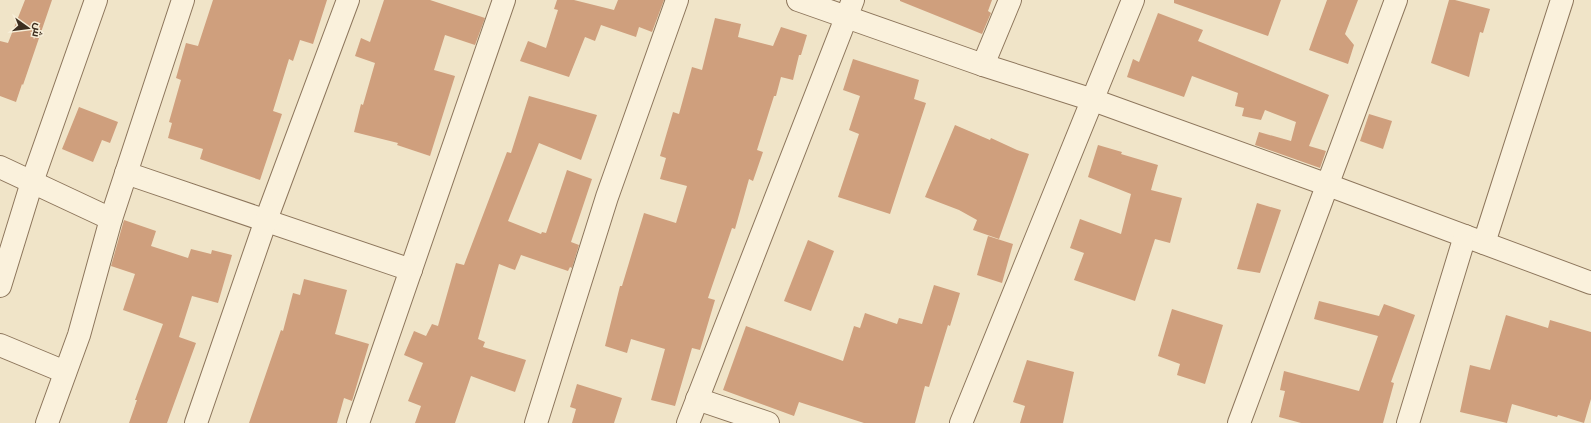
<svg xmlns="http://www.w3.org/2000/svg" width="1591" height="423" font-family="Spectral,Cairo,serif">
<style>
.building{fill:#cf9f7d}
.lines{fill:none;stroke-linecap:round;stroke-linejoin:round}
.minor-casing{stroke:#8d765c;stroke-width:24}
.minor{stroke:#faf1dc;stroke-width:22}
</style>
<rect width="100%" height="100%" fill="#f0e4c8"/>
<g class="building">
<polygon points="25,0 52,0 23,85 22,84 16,102 0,96 0,41 8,43"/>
<polygon points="213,0 327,0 313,44 300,40 293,61 289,59 273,111 282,114 260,180 200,159 203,149 168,138 172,123 169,122 181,80 176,78 186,43 198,46"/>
<polygon points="384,0 430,0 485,18 475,45 445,35 434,70 455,76 430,156 397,145 398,143 354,132 361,104 363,105 375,63 355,56 361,38 370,42"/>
<polygon points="557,0 574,0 614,10 618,0 664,0 652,32 639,27 636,37 601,25 595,41 585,37 569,77 520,61 528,41 546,48 558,10 554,9"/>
<polygon points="900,0 992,0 988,11 991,13 982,34 900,1"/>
<polygon points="1174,0 1281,0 1268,36 1174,3"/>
<polygon points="1327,0 1358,0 1345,34 1354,45 1348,64 1309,50"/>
<polygon points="1449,0 1455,0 1490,9 1483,33 1480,32 1469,77 1431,63"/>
<polygon points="1158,13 1203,30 1198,41 1329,95 1309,146 1326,151 1320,168 1255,145 1259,132 1291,141 1296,122 1265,110 1261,120 1242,116 1244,108 1235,106 1238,93 1192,76 1184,97 1127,77 1133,59 1139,62"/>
<polygon points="715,18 741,24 738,37 773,46 781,27 807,35 801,55 799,55 793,80 781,77 776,96 774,96 757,150 763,152 753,181 749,179 735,229 732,228 708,298 715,300 700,350 692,348 675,406 651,400 665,349 631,339 627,353 605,346 620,286 622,286 644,213 676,223 687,186 660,179 666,158 660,156 673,112 679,114 692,67 702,70"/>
<polygon points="853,59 919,80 914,99 926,103 890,214 838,197 859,134 849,130 860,96 843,90"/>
<polygon points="529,96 597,115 581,160 539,143 508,221 541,234 542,232 546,233 567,170 592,179 571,242 579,245 572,268 570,267 568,271 521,255 515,270 499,264 478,339 485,342 483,347 526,360 515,392 471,376 455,423 415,423 421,406 408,401 423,363 404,355 414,331 426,336 432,324 438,326 456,263 464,265 507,152 511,153"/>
<polygon points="79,107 118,122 110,143 102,140 93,162 62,149"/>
<polygon points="1369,114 1392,121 1383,149 1360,141"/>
<polygon points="955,125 990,140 991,138 1017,150 1029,154 999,239 973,230 977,220 959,210 925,197"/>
<polygon points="1098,145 1122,152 1121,154 1158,165 1151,190 1182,198 1170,243 1155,239 1135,301 1074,280 1084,253 1070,248 1080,219 1121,234 1131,194 1088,177"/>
<polygon points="1257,203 1281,210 1260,273 1237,269"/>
<polygon points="124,220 156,231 151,246 188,258 191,249 211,254 212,250 232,255 218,303 192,296 179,337 196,343 167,423 129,423 137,400 135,400 163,324 123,310 135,274 111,266"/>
<polygon points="988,236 1013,244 1002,283 977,275"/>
<polygon points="808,240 834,251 811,311 784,301"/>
<polygon points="304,279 347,290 335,334 369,344 352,401 344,398 337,423 249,423 281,330 283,331 293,293 300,295"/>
<polygon points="934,285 960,293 950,326 948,325 929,387 925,386 915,423 864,423 799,402 794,416 723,390 746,326 843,361 854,326 860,328 865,313 897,324 899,318 922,324"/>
<polygon points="1319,301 1379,316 1384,304 1415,315 1391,382 1394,383 1383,423 1301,423 1279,417 1285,391 1280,390 1284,371 1359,391 1378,336 1314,319"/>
<polygon points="1172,309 1223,325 1205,384 1177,375 1180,364 1158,356"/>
<polygon points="1506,315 1548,328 1550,320 1591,332 1591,399 1584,423 1558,415 1557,417 1512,404 1507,423 1460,412 1470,365 1490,370"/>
<polygon points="1027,360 1074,372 1063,423 1020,423 1025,406 1013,402"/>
<polygon points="577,384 622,398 614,423 572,423 576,409 570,407"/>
</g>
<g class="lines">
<defs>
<g id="minor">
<polyline points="798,0 983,65 1093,100 1328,185 1591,283"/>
<polyline points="983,65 1010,0"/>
<polyline points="0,167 111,219"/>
<polyline points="126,173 411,270"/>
<polyline points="1484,243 1562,0"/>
<polyline points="0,286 32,182 96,0"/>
<polyline points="0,345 65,372"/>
<polyline points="697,399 768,423"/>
<polyline points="47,423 79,335 111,219 183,0"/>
<polyline points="196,423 266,220 348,0"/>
<polyline points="358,423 504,0"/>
<polyline points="536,423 607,197 677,0"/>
<polyline points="688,423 853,0"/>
<polyline points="961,423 1133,0"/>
<polyline points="1239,423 1396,0"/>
<polyline points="1408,423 1465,236"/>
</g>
</defs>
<use href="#minor" class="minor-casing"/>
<use href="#minor" class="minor"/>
</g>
<g transform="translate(28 28) rotate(104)" stroke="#f7eed8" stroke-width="3" paint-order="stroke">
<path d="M0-3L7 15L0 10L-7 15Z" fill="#3d2e20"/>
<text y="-6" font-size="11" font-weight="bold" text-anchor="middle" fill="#3d2e20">ش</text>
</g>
</svg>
